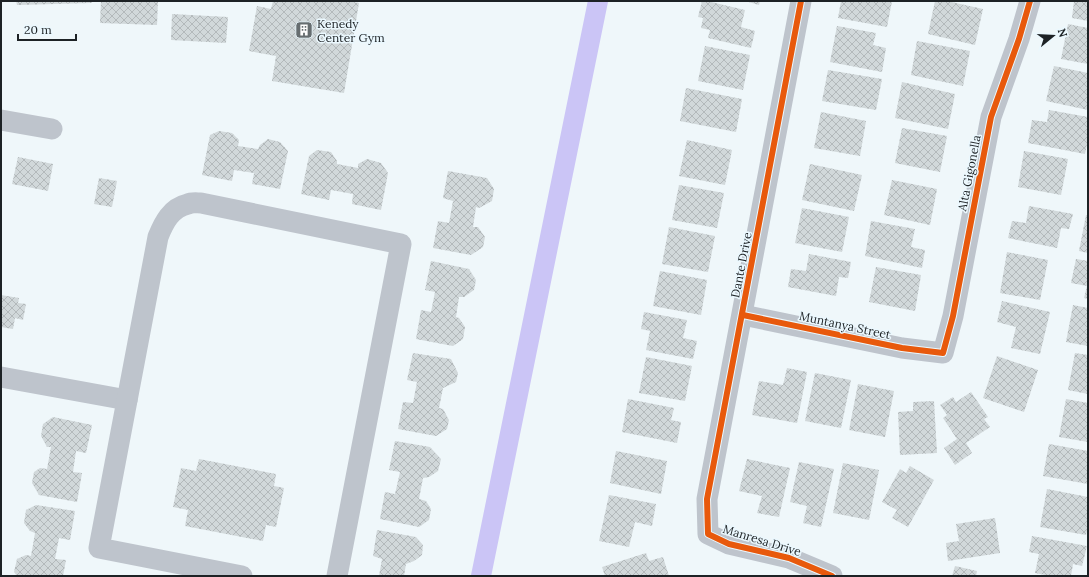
<svg xmlns="http://www.w3.org/2000/svg" width="1089" height="577" font-family="Lora,serif">
<style>
.lines{fill:none;stroke-linecap:round;stroke-linejoin:round}
.canal{stroke:#cbc5f6;stroke-width:20}
.building{fill:url(#building-cross-hatch)}
.minor{stroke:#bec4cc;stroke-width:21}
.cycleway-casing{stroke:#ebf8fe;stroke-width:8}
.cycleway{stroke:#e8590c;stroke-width:6}
.labels{text-anchor:middle;dominant-baseline:central;stroke-width:3;stroke-linejoin:round;paint-order:stroke}
.poi-label{font-size:12px;fill:#1d2225;stroke:#ebf8fe;text-anchor:start}
.street-label{font-size:12px;fill:#1d2225;stroke:#ebf8fe}
</style>
<defs>
<pattern id="building-cross-hatch" width="8" height="8" patternUnits="userSpaceOnUse"><rect width="8" height="8" fill="#d1d8da"/><path d="M0 0l8 8M0 8l8-8" fill="none" stroke="#b3b9bb"/></pattern>
</defs>
<rect width="100%" height="100%" fill="#eff7fa"/>
<g class="lines">
<polyline class="canal" points="481,576 598,1"/>
</g>
<g class="building">
<polygon points="16,1 92,1 92,3 17,5"/>
<polygon points="101,1 158,1 157,25 100,23"/>
<polygon points="273,1 349,1 359,3 344,93 272,81 276,56 249,51 257,6 271,9"/>
<polygon points="702,1 707,1 745,10 741,27 755,31 751,48 708,38 710,30 701,28 703,18 698,17"/>
<polygon points="745,1 760,1 759,5"/>
<polygon points="841,1 892,1 887,27 838,18"/>
<polygon points="935,1 947,1 983,9 975,45 928,34"/>
<polygon points="1074,1 1088,2 1088,21 1072,18"/>
<polygon points="172,14 228,17 226,43 171,40"/>
<polygon points="1068,24 1088,28 1088,64 1061,59"/>
<polygon points="837,26 876,33 873,45 886,48 882,72 830,62"/>
<polygon points="917,41 970,51 963,86 911,75"/>
<polygon points="705,46 750,55 743,90 698,81"/>
<polygon points="1054,66 1088,73 1088,110 1046,101"/>
<polygon points="828,70 882,79 876,110 822,101"/>
<polygon points="902,82 955,94 948,129 895,118"/>
<polygon points="686,88 742,99 736,132 680,121"/>
<polygon points="1049,110 1088,117 1088,140 1085,154 1028,143 1032,120 1047,122"/>
<polygon points="821,112 866,121 860,156 814,148"/>
<polygon points="902,128 947,136 940,172 895,163"/>
<polygon points="219,131 232,133 239,140 238,146 258,149 260,145 268,139 280,142 288,151 280,189 252,184 254,173 234,170 232,181 202,175 210,135"/>
<polygon points="687,140 732,150 725,185 679,176"/>
<polygon points="317,150 331,152 337,161 337,164 358,168 358,164 367,159 381,163 388,173 381,210 352,204 353,194 331,190 329,200 301,194 309,156"/>
<polygon points="1024,151 1068,159 1061,195 1018,187"/>
<polygon points="18,157 53,164 48,191 12,184"/>
<polygon points="810,164 862,175 854,211 802,200"/>
<polygon points="448,171 487,178 494,189 492,201 479,208 476,207 473,227 478,227 485,237 483,247 471,255 433,248 438,221 449,223 453,201 443,198"/>
<polygon points="99,178 117,181 112,207 94,204"/>
<polygon points="892,180 937,189 930,225 884,215"/>
<polygon points="679,185 724,193 717,228 672,220"/>
<polygon points="1029,206 1073,214 1069,229 1061,228 1057,248 1008,238 1012,221 1026,223"/>
<polygon points="802,208 849,217 842,252 795,243"/>
<polygon points="1086,215 1088,215 1088,253 1079,251"/>
<polygon points="871,221 915,229 911,247 925,250 922,268 865,256"/>
<polygon points="669,227 715,236 708,272 662,264"/>
<polygon points="1007,252 1048,260 1040,300 1000,293"/>
<polygon points="809,254 851,262 848,278 839,277 836,296 788,287 791,269 806,271"/>
<polygon points="1076,259 1088,261 1088,299 1084,298 1087,286 1071,283"/>
<polygon points="431,261 469,269 476,280 474,290 464,297 459,297 456,317 459,318 465,327 463,339 453,346 416,339 421,310 431,312 435,292 425,290"/>
<polygon points="876,267 921,275 915,311 869,302"/>
<polygon points="660,271 707,280 701,315 653,306"/>
<polygon points="1,295 19,298 18,303 26,304 23,320 15,318 13,329 1,327"/>
<polygon points="1002,301 1050,312 1040,354 1011,348 1016,327 997,322"/>
<polygon points="1073,305 1088,308 1088,346 1066,342"/>
<polygon points="644,312 687,320 683,338 697,341 693,359 646,350 650,331 641,329"/>
<polygon points="413,353 451,359 458,373 456,382 443,388 439,408 443,409 449,420 447,429 436,436 398,429 403,402 413,403 417,382 407,380"/>
<polygon points="1075,353 1088,355 1088,394 1068,390"/>
<polygon points="997,356 1038,370 1024,412 983,398"/>
<polygon points="646,357 692,366 685,401 639,393"/>
<polygon points="787,368 807,372 797,423 752,415 759,381 783,385"/>
<polygon points="815,373 851,380 841,428 805,421"/>
<polygon points="858,384 894,391 885,437 849,430"/>
<polygon points="971,392 988,417 984,419 990,427 966,443 972,453 955,465 944,448 957,439 943,418 947,415 940,405 953,397 956,402"/>
<polygon points="628,399 674,408 671,420 681,422 677,443 622,432"/>
<polygon points="1066,399 1088,403 1088,442 1059,437"/>
<polygon points="934,401 937,453 900,455 898,412 913,411 913,402"/>
<polygon points="53,417 92,425 86,453 76,451 73,472 82,473 77,502 39,495 32,483 34,472 40,468 47,469 51,447 47,447 41,436 43,424"/>
<polygon points="395,441 430,447 441,459 438,471 429,477 423,478 419,499 426,501 431,509 429,520 419,527 380,519 385,492 395,494 400,472 389,470"/>
<polygon points="1049,444 1088,451 1088,484 1043,476"/>
<polygon points="616,451 667,461 661,494 610,483"/>
<polygon points="199,459 276,474 274,486 284,488 276,527 266,525 263,541 185,526 188,510 173,507 181,468 196,471"/>
<polygon points="747,459 790,468 779,517 757,513 762,496 739,491"/>
<polygon points="799,462 834,469 821,527 803,523 807,506 790,502"/>
<polygon points="843,463 879,470 869,520 833,513"/>
<polygon points="910,466 934,480 908,527 892,518 897,510 882,502 900,469 906,473"/>
<polygon points="1047,489 1088,497 1088,526 1086,535 1040,527"/>
<polygon points="609,495 656,504 652,526 635,522 629,547 599,541"/>
<polygon points="36,505 75,511 70,540 59,538 55,559 66,560 63,576 17,576 14,572 17,559 26,555 31,556 35,533 30,531 24,523 26,510"/>
<polygon points="995,518 1000,553 948,561 946,543 959,541 956,524"/>
<polygon points="377,530 416,537 423,545 422,555 414,561 406,564 404,576 379,576 382,559 373,556"/>
<polygon points="1032,536 1087,546 1082,566 1073,564 1071,576 1050,576 1035,573 1039,554 1029,552"/>
<polygon points="646,553 649,561 663,557 669,576 605,576 602,567"/>
<polygon points="955,566 977,571 976,576 952,576"/>
</g>
<g class="lines">
<g class="minor">
<polyline points="801,1 707,499 708,534 729,544 789,558 832,576"/>
<polyline points="1,120 52,129"/>
<polyline points="743,315 902,348 943,353 953,316 991,117 1019,39 1030,1"/>
<polyline points="1,377 127,400"/>
<path d="M 242,576 L 99,548 L 158,237 C 164,222 171,208 188,204 C 192,202 197,203 201,203 L 401,244 L 337,576"/>
</g>
<defs>
<g id="cycleway">
<polyline points="801,1 707,499 708,534 729,544 789,558 832,576"/>
<polyline points="743,315 902,348 943,353 953,316 991,117 1019,39 1030,1"/>
</g>
</defs>
<use href="#cycleway" class="cycleway-casing"/>
<use href="#cycleway" class="cycleway"/>
</g>
<defs>
<symbol id="building-square" viewBox="-11 -11 22 22"><rect x="-9" y="-9" width="18" height="18" rx="4" fill="#666d70" stroke="#ebf8fe"/><path d="M-4-6H4V6H1V3H-1V6H-4ZM-2.5-4.3h1.7v1.8h-1.7ZM.8-4.3h1.7v1.8H.8ZM-2.5-1h1.7V.8h-1.7ZM.8-1h1.7V.8H.8Z" fill="#fff"/></symbol>
</defs>
<g fill-rule="evenodd">
<use href="#building-square" x="294" y="20" width="20" height="20"/>
</g>
<g class="labels">
<g class="poi-label">
<text x="317" y="23">Kenedy<tspan x="317" dy="14">Center Gym</tspan></text>
</g>
<g class="street-label">
<text transform="translate(969 173) rotate(-79)">Alta Gigonella</text>
<text transform="translate(741 265) rotate(-79)">Dante Drive</text>
<text transform="translate(845 325) rotate(12)">Muntanya Street</text>
<text transform="translate(762 540) rotate(17)">Manresa Drive</text>
</g>
</g>
<rect width="1089" height="577" fill="none" stroke="#1d2225" stroke-width="4"/>
<g transform="translate(1053 36) rotate(72)" stroke="#ebf8fe" stroke-width="3" paint-order="stroke">
<path d="M0-3L7 15L0 10L-7 15Z" fill="#1d2225"/>
<text y="-6" font-size="11" font-weight="bold" text-anchor="middle" fill="#1d2225">N</text>
</g>
<path d="M18 34v6h58v-6" fill="none" stroke="#1d2225" stroke-width="2"/>
<text x="24" y="34" font-size="12" fill="#1d2225" stroke="#ebf8fe" stroke-width="3" paint-order="stroke">20 m</text>
</svg>
